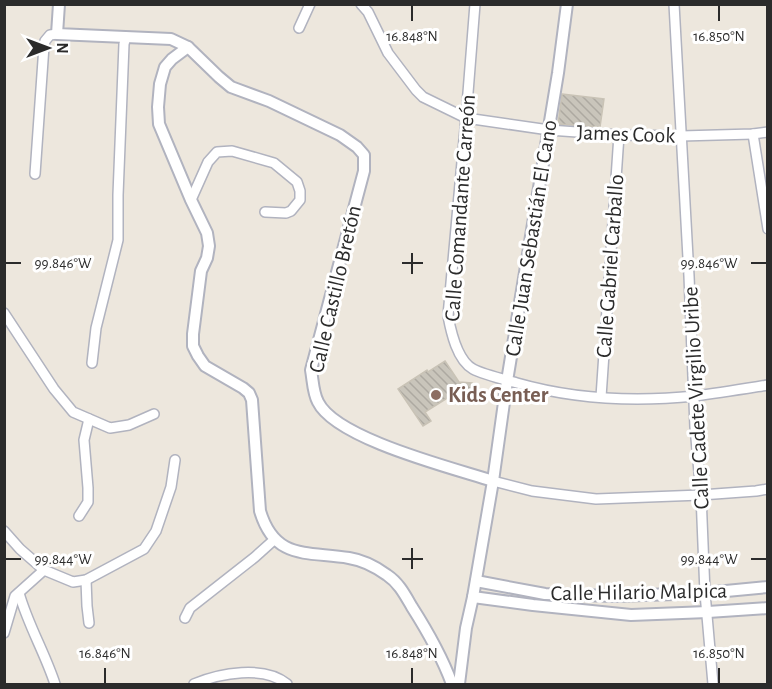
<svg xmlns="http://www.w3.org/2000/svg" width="772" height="689" font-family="'Alegreya Sans',sans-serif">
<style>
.building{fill:url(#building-back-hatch);stroke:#c9c3b6;stroke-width:1.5}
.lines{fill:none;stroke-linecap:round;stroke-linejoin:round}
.minor-casing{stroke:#b1b3bf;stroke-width:12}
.tertiary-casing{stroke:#b1b3bf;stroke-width:14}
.minor{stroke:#fff;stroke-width:9}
.tertiary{stroke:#fff;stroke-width:10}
.ticks{fill:none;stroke:#2b2b2b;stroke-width:2}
.education-dot{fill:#8d6e63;stroke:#fff;stroke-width:2}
.labels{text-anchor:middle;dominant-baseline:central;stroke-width:6;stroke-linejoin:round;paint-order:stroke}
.street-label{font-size:22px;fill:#2b2b2b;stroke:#fff}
.education-label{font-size:22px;font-weight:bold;fill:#785e54;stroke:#fff;text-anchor:start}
.ticks-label{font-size:15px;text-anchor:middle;fill:#2b2b2b;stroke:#fff;stroke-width:6;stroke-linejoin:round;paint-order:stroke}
</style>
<defs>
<pattern id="building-back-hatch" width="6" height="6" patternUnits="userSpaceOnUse" patternTransform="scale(1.5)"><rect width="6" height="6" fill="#c9c5bb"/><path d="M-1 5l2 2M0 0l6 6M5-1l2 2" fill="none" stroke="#ada9a1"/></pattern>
</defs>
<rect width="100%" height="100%" fill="#ede7dd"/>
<g class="building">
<polygon points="562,94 604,99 600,127 558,124"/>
<polygon points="445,361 459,382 472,383 471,392 460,390 425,412 431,421 423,426 398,389 427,370 428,372"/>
</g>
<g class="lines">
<defs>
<g id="minor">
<polyline points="361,4 368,12 388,53 416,90 423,97 466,118 549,130 619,135 681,136 753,134 768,132"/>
<path d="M 475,4 L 466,118 L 448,316 C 451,332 457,360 473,369 C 482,374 506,380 517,383 C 573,399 636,402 695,396 C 719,393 743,389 768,385"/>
<polyline points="674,4 689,276 695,427 701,495 705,593 713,684"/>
<polyline points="299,28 310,4"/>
<polyline points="753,134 768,229"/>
<polyline points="35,174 44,46 45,41 50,35 57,34"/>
<polyline points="191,200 208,162 217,152 232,151 274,163 297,182 300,191 300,200 291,211 286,213 265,212"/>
<polyline points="4,313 54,389 73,412 110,428 129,425 154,414"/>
<polyline points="92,363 96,328 118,240 118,195 124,44 126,37"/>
<polyline points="601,397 619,135"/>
<polyline points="493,481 532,491 596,499 701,495 756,491 768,489"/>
<polyline points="79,516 88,502 88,488 84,440 89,419"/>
<polyline points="4,531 20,549 44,570 73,582 86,580 144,549 156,531 171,487 175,460"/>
<polyline points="86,580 87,606 89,623"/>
<path d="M 19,593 C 28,625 45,653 55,684"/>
<polyline points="185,618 190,608 255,557 275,539"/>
<polyline points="4,633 15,596 44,570"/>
<path d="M 194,684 C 220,673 264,665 287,684"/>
</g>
<g id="tertiary">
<path d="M 59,4 L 57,34 L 171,39 L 188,47 L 219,77 L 231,87 L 269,101 L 340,135 L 357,147 L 364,155 L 364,171 L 311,370 C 313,381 313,393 318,402 C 336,439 453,468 493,481"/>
<path d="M 188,47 L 172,59 L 165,67 L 160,84 L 158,107 L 159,124 L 191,200 L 207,233 L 209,246 L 207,258 L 201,271 L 193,334 L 193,346 L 198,356 L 205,366 L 243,388 L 249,393 L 252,400 L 260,511 C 275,561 308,551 349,558 C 362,560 376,567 387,575 C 399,583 405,595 412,607 C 428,632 442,657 452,684"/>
<polyline points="476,581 545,594 615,596 705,593 768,587"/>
<polyline points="473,597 533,605 631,615 708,612 768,608"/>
<polyline points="459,684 466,628 473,597 493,481 507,381 558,73 567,4"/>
</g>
</defs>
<use href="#minor" class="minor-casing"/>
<use href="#tertiary" class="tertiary-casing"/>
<use href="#minor" class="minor"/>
<use href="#tertiary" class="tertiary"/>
</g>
<path class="ticks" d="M 412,6 L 412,21M 719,6 L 719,21M 412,253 L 412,274M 6,263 L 21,263M 402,263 L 423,263M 751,263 L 766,263M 412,548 L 412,569M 6,559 L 21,559M 402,559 L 423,559M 751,559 L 766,559M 105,668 L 105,683M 412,668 L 412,683M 719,668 L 719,683"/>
<circle class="education-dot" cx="436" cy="395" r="6"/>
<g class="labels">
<g class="street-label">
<text transform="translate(626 134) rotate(2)">James Cook</text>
<text transform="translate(460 208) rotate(-86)">Calle Comandante Carreón</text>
<text transform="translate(531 238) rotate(-81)">Calle Juan Sebastián El Cano</text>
<text transform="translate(610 266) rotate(-86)">Calle Gabriel Carballo</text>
<text transform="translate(335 289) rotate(-77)">Calle Castillo Bretón</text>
<text transform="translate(696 398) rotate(-93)">Calle Cadete Virgilio Uribe</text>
<text transform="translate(639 592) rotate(-1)">Calle Hilario Malpica</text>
</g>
<g class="education-label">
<text x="448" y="395">Kids Center</text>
</g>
</g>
<g class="ticks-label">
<text x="412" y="41">16.848°N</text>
<text x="719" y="41">16.850°N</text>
<text x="709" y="268">99.846°W</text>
<text x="63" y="268">99.846°W</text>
<text x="709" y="564">99.844°W</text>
<text x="63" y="564">99.844°W</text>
<text x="105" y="658">16.846°N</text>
<text x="412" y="658">16.848°N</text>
<text x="719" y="658">16.850°N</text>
</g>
<rect width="772" height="689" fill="none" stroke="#2b2b2b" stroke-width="12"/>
<g transform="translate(48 48) rotate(90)" stroke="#ffffff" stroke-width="4.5" paint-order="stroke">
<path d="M0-4.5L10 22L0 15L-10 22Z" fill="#2b2b2b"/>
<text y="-9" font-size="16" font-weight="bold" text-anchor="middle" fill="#2b2b2b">N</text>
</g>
</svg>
